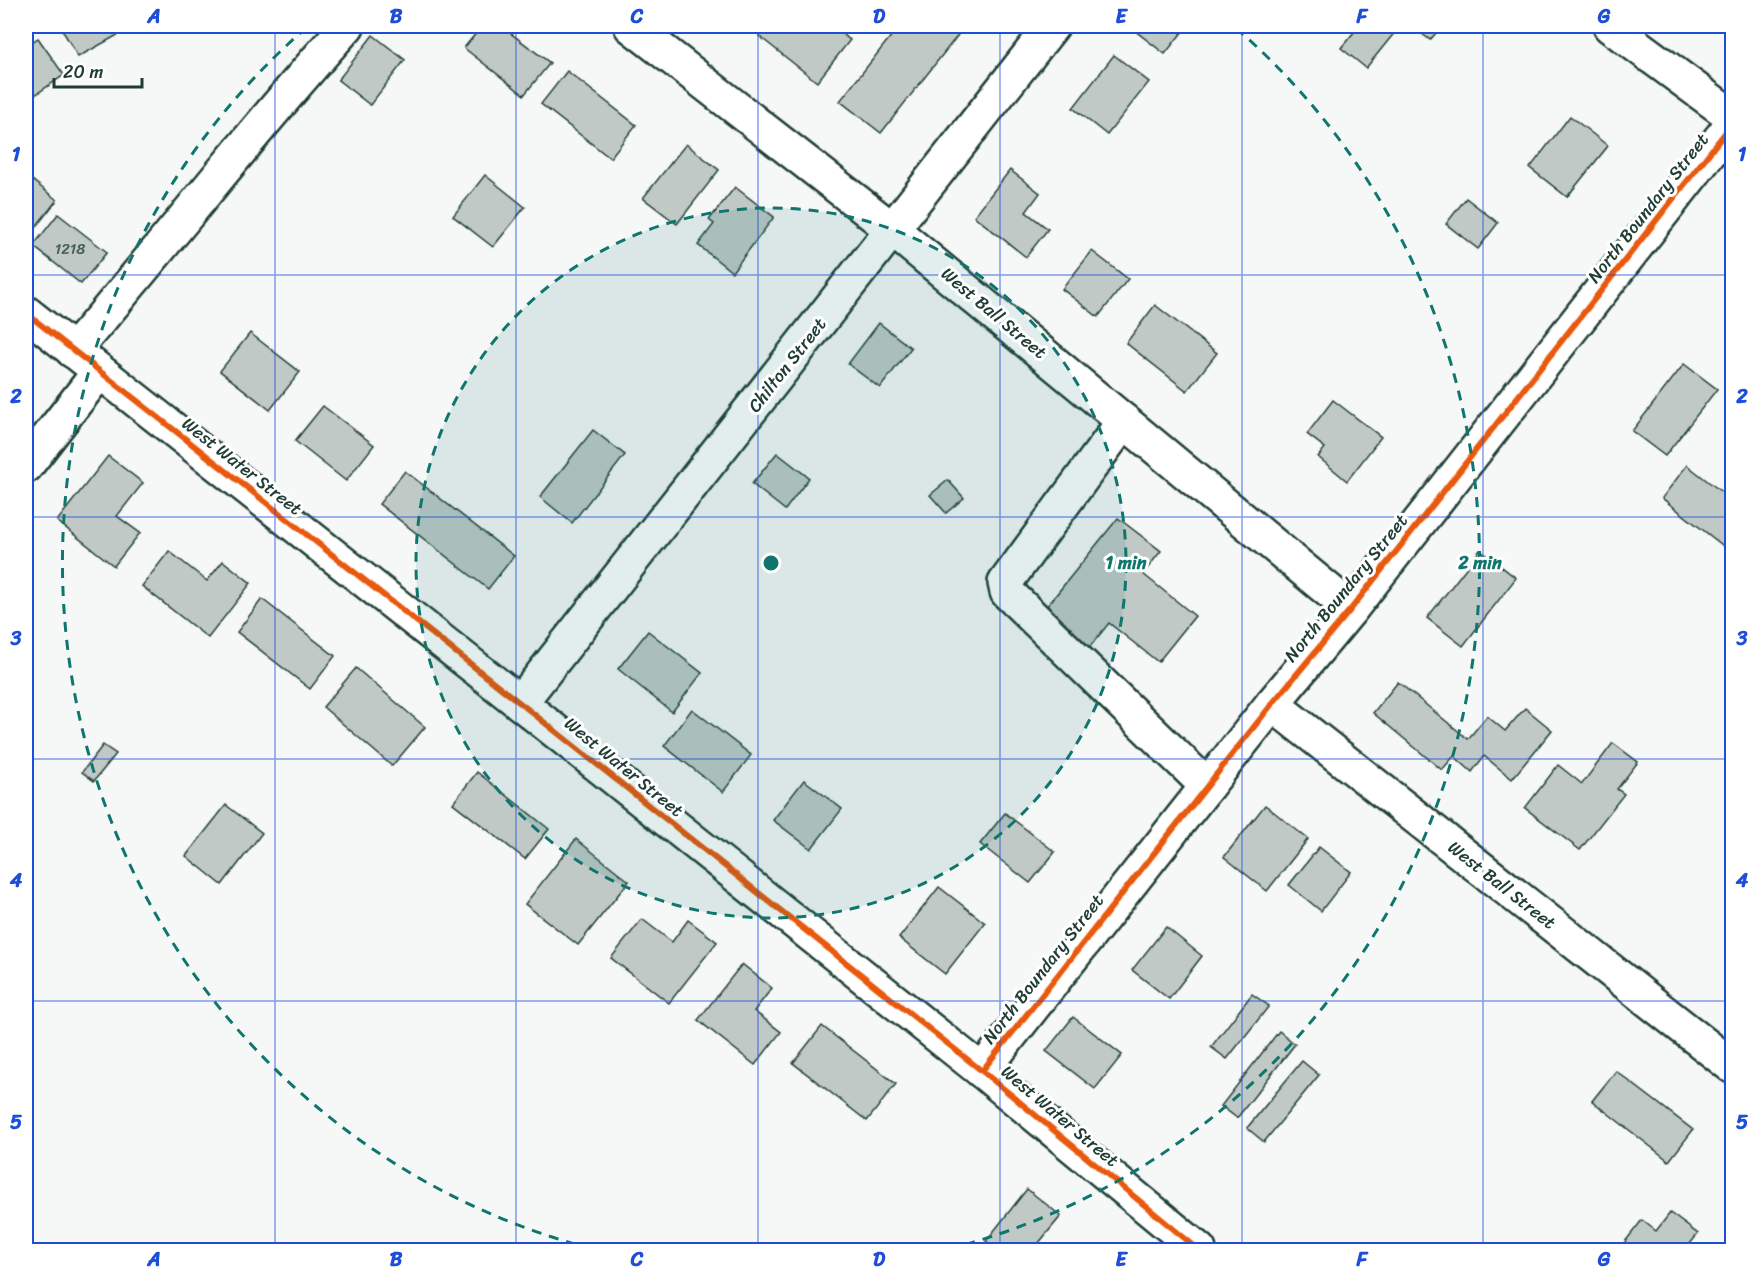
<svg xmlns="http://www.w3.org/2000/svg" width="1758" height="1276" font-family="Sriracha,sans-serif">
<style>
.building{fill:#c0c9c6;stroke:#1f3d34;stroke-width:1.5}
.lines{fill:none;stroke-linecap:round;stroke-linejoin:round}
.minor-casing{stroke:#1f3d34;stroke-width:38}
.minor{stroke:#fff;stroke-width:33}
.cycleway-casing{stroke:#fff;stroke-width:10}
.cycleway{stroke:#e8590c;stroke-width:6}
.grid{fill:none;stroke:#1d4ed8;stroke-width:1.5;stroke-opacity:0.55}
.ring{fill:none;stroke:#0f766e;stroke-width:3;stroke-dasharray:10 8}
.labels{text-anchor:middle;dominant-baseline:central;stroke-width:6;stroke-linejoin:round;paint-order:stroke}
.number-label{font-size:15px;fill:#476058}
.street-label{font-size:18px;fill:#1f3d34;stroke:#fff}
.centre{fill:#0f766e;stroke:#fff;stroke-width:3}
.ring-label{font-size:18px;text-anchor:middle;font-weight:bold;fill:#0f766e;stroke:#fff;stroke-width:6;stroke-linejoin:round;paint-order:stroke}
.neatline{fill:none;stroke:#1d4ed8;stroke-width:2}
.grid-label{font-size:20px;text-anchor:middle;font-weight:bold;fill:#1d4ed8}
</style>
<rect width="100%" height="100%" fill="#f6f7f7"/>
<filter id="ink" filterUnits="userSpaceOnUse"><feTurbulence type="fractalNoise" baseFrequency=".0167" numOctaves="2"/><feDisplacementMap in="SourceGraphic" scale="12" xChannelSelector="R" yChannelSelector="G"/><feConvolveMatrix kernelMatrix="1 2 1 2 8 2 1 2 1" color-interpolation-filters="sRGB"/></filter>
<g filter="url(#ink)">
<g class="building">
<polygon points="60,26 134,26 78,57"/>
<polygon points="482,26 501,26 550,63 524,95 464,48"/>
<polygon points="767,26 802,26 815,35 822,26 831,26 850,40 817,82 759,36"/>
<polygon points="899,26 946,26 958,35 881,133 840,101"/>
<polygon points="1137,26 1187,26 1165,54 1134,30"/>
<polygon points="1359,26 1400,26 1366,68 1341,48"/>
<polygon points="1412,26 1442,26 1430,40"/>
<polygon points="373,35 405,60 370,105 338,80"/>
<polygon points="38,38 64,75 26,101 26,46"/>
<polygon points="1114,55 1149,82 1107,135 1073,108"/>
<polygon points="567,71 636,125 610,158 541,104"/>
<polygon points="1570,116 1608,146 1567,197 1530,168"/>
<polygon points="686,144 719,170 677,224 643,198"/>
<polygon points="1010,170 1040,193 1026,212 1048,229 1026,257 974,216"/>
<polygon points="26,175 57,200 27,238 26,237"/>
<polygon points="485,175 525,207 493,247 453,216"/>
<polygon points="735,187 774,217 732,272 698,245 714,224 709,220"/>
<polygon points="1466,198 1498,223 1478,249 1446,224"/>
<polygon points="58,214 107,252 81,284 33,246"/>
<polygon points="1092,251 1128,279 1098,317 1062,289"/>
<polygon points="1155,305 1217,353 1187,391 1126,343"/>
<polygon points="879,323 911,348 880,388 848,364"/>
<polygon points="250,333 300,372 270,410 220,371"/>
<polygon points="1684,364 1717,389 1665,456 1632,431"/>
<polygon points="1333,400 1381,437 1347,481 1318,457 1325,448 1307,434"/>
<polygon points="323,406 374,445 346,481 295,441"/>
<polygon points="593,430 625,455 572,523 540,497"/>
<polygon points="777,453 809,478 785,510 752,484"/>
<polygon points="108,456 143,483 117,516 140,533 114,566 57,521"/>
<polygon points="1687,465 1732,500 1732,540 1726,548 1662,498"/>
<polygon points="405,471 514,556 488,589 379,504"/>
<polygon points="948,480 964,498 946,513 930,495"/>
<polygon points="1118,518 1161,551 1143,574 1195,616 1158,662 1109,623 1089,648 1043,611"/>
<polygon points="1480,550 1516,578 1463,646 1427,618"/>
<polygon points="169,551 207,581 223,561 251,583 208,638 142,586"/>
<polygon points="262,599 335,656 310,689 237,632"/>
<polygon points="648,631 702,673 672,712 618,669"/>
<polygon points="356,668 425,727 392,766 323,707"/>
<polygon points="1398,682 1468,739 1487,716 1505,731 1525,708 1552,730 1512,779 1484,756 1472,772 1454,756 1442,770 1373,713"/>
<polygon points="692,709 751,755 723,792 664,746"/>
<polygon points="1613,743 1638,762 1617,789 1624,794 1580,850 1525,808 1558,765 1582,784"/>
<polygon points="103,745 116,754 94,781 82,772"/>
<polygon points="477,772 549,829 525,859 453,803"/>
<polygon points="804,780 842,809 811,849 773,820"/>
<polygon points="226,805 262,833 222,885 186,856"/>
<polygon points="1265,805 1308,839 1267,891 1224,857"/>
<polygon points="1005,813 1055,852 1030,883 980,844"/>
<polygon points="576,839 629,881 578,945 525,904"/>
<polygon points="1319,847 1351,872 1321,911 1289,885"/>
<polygon points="939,887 985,923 945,974 899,938"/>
<polygon points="642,919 672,942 688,920 717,942 669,1003 611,958"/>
<polygon points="1166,927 1202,956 1169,999 1132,970"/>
<polygon points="742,964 772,988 754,1011 781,1032 755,1065 698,1020"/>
<polygon points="1252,994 1269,1006 1227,1059 1211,1047"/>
<polygon points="1073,1017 1122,1055 1095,1089 1046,1051"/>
<polygon points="822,1026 896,1084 867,1121 793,1063"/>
<polygon points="1279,1031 1295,1044 1237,1118 1221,1106"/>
<polygon points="1302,1061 1319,1075 1264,1142 1247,1128"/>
<polygon points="1616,1071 1693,1130 1669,1161 1592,1101"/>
<polygon points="1027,1189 1061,1216 1033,1250 998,1250 986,1241"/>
<polygon points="1732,1191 1732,1204 1726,1199"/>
<polygon points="1670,1213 1698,1234 1685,1250 1634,1250 1624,1243 1642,1220 1656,1231"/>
</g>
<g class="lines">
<defs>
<g id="minor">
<polyline points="631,26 893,230 1351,609"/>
<polyline points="1610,26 1732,116"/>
<polyline points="26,313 520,703 982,1071 1199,1250"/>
<path d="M 73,351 C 166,244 252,131 347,26"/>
<polyline points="1124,421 1005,583 1007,592 1207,786"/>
<polyline points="26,466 99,372"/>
<polyline points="520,703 1052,26"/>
<polyline points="1272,704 1732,1066"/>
<polyline points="982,1071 1272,704 1351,609 1732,124"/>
</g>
</defs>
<use href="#minor" class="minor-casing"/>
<use href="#minor" class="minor"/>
<defs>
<g id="cycleway">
<polyline points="26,313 520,703 982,1071 1199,1250"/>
<polyline points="982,1071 1272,704 1351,609 1732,124"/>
</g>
</defs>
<use href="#cycleway" class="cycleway-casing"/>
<use href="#cycleway" class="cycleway"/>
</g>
</g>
<path class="grid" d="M 275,26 L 275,1250M 516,26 L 516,1250M 758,26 L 758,1250M 1000,26 L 1000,1250M 1242,26 L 1242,1250M 1483,26 L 1483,1250M 26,275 L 1732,275M 26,517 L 1732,517M 26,759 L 1732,759M 26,1001 L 1732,1001"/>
<circle cx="771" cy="563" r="355" fill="#0f766e" fill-opacity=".12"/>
<g class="ring">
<circle cx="771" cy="563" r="355"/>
<path d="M593 1249A709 709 0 0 1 306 28M1236 28A709 709 0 0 1 949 1249"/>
</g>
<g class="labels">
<g class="number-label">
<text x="70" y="249">1218</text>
</g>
<g class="street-label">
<text transform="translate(1648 208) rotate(-52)">North Boundary Street</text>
<text transform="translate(994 313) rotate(40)">West Ball Street</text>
<text transform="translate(787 365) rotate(-52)">Chilton Street</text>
<text transform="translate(242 466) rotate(38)">West Water Street</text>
<text transform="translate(1346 588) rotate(-51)">North Boundary Street</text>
<text transform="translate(624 767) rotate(39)">West Water Street</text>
<text transform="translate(1502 885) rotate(38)">West Ball Street</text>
<text transform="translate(1043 969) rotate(-52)">North Boundary Street</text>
<text transform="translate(1060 1116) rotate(40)">West Water Street</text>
</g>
</g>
<circle cx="771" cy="563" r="9" class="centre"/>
<g class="ring-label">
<text x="1126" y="569">1 min</text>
<text x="1480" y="569">2 min</text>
</g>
<rect width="1758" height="1276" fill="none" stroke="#fff" stroke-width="66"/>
<path d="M54 78v9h88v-9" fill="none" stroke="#1f3d34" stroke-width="3"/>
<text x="63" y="78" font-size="18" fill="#1f3d34" stroke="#ffffff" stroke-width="4.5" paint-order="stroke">20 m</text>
<rect x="33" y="33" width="1692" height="1210" class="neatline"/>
<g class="grid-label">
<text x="154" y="23">A</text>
<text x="396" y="23">B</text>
<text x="637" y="23">C</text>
<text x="879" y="23">D</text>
<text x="1121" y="23">E</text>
<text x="1362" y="23">F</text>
<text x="1604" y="23">G</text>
<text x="16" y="161">1</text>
<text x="1742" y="161">1</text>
<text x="16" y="403">2</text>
<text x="1742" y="403">2</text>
<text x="16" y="645">3</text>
<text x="1742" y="645">3</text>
<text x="16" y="887">4</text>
<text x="1742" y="887">4</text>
<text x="16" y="1129">5</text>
<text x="1742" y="1129">5</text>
<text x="154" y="1266">A</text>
<text x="396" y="1266">B</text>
<text x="637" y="1266">C</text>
<text x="879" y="1266">D</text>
<text x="1121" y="1266">E</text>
<text x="1362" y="1266">F</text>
<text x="1604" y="1266">G</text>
</g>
</svg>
